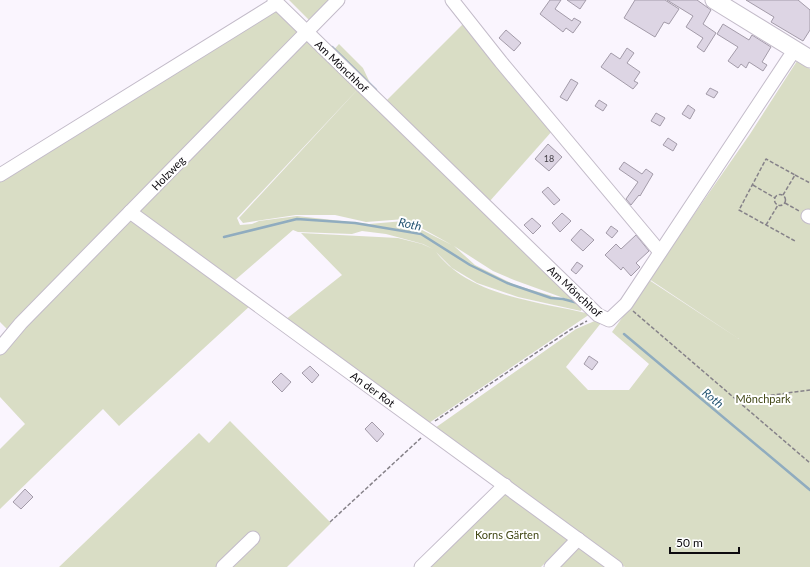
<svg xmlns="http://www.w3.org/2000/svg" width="810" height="567" font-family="Lato,sans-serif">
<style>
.green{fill:#d9ddc5}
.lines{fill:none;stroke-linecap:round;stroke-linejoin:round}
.stream{stroke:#90acbf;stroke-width:2.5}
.building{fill:#ddd5e4;stroke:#a39ba9}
.minor-casing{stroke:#c3bbc9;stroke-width:15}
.major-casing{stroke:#c3bbc9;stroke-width:19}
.path{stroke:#868289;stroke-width:1.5;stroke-dasharray:4 2;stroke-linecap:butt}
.minor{stroke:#fff;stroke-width:13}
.major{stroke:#fff;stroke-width:17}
.labels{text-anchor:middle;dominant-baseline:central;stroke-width:4;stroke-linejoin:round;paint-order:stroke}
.number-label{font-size:9px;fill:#413d44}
.street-label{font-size:11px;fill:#0d0a0f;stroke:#fff}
.park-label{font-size:11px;fill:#424816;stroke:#fff}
.water-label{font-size:12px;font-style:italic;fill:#265573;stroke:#fff}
</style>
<rect width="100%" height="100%" fill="#faf5fe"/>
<g class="green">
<polygon points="289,0 331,0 310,21"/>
<path d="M 279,8 L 359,88 L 237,218 L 240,225 L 252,224 L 259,221 L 297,216 L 369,224 L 404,221 L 452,245 L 405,219 L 366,222 L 335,215 L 296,215 L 243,223 L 239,218 L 360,87 L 583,305 L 514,280 L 493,271 L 454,246 L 475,265 L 515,285 L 583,305 L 581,311 L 518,297 L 477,283 L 452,268 L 436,252 C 471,297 538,301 590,314 L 429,423 L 285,320 L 342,275 L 301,233 L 398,238 L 422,244 L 433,249 L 423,244 L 386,234 L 362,231 L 352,234 L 298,232 L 293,230 L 227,287 L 251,305 L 119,426 L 103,409 L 0,509 L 0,449 L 25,424 L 0,397 L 0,343 L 9,331 L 0,322 L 0,181 Z"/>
<polygon points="465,22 553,130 489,202 387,100"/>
<polygon points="339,44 363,68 370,83 357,75 332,52"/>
<polygon points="797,61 810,69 810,567 625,567 435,428 576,329 597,320 601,323 566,367 588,390 629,390 649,364 612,332 649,280 739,339 649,279 750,134"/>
<polygon points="230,421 331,523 287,567 59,567 199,433 209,443"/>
<polygon points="503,490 570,539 541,567 425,567"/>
<polygon points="579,547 607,567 558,567"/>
</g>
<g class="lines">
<g class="stream">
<polyline points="332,47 376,90"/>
<polyline points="224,237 297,219 355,223 421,234 470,265 507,283 551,298 563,299 578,303"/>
<polyline points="624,334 810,490"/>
</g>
</g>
<g class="building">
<polygon points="550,0 561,0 555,9 572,21 574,18 581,22 573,33 566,28 563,32 540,14"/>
<polygon points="567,0 586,0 580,9"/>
<polygon points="635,0 665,0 679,9 669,24 664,22 655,37 624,18"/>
<polygon points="667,0 697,0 711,10 703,24 716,33 704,52 697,47 703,38 686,27 693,16"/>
<polygon points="746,0 798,0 810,10 810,30 803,41 771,22 774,17"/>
<polygon points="723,24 749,40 752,35 771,47 762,62 767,65 763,71 749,62 746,68 741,64 738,68 728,61 738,47 717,34"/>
<polygon points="506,30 521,43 514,51 499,38"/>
<polygon points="627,48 634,53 627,63 640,72 634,81 638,83 633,89 601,67 611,53 620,59"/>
<polygon points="571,79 578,83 567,101 560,97"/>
<polygon points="710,88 718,92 714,98 706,94"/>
<polygon points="599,100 607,105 603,111 595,106"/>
<polygon points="688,105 695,110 690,119 682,114"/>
<polygon points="656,113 665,118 660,126 651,121"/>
<polygon points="668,138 677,144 673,151 663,145"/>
<polygon points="548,144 562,157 549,171 535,159"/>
<polygon points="624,162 642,174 646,169 653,174 640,196 639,195 631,205 626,199 638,182 619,169"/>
<polygon points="548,187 560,200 554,205 542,192"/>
<polygon points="562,213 571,221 560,232 552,223"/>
<polygon points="532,218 541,226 533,234 524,225"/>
<polygon points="611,226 618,231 612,238 606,233"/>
<polygon points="581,229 594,240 583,251 571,240"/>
<polygon points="636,235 649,251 636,263 640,267 631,276 623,267 621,270 605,255 616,244 621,249"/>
<polygon points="577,262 583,266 576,274 571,270"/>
<polygon points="589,356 598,362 592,370 584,364"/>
<polygon points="310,366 319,375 312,383 302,373"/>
<polygon points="281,373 291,382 282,392 272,382"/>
<polygon points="372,422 384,434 377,442 365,429"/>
<polygon points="25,489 33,497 21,509 13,502"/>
</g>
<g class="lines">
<defs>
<g id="minor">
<polyline points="274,0 598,315 609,320 626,304 795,49"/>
<polyline points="452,0 501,62 660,252"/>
<polyline points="0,175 277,3"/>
<polyline points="130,212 616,567"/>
<polyline points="808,216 810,217"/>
<polyline points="0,348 21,323 338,0"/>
<polyline points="223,567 253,538"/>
<polyline points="421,567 505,485"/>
<polyline points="551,567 578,539"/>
</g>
<polyline id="major" points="714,0 810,59"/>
</defs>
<use href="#minor" class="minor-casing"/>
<use href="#major" class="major-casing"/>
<g class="path">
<polyline points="795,175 810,183"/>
<polyline points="753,185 775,198"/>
<circle cx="780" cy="200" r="5.5"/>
<polyline points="783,195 795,175 766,159 739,210 795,241"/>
<polyline points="785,203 799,211"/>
<polyline points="766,225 778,205"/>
<polyline points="633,311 810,463"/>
<polyline points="735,400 810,390"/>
<polyline points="435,421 570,330 587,321"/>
<polyline points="330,522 421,438"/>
</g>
<use href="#minor" class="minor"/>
<use href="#major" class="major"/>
</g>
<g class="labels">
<g class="number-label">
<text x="549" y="158">18</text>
</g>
<g class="street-label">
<text transform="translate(342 66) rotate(44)">Am Mönchhof</text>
<text transform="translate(168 173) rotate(-46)">Holzweg</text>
<text transform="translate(575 291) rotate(43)">Am Mönchhof</text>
<text transform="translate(373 389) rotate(36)">An der Rot</text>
</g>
<g class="park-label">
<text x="763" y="398">Mönchpark</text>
<text x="507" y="534">Korns Gärten</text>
</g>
<g class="water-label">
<text transform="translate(410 224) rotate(12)">Roth</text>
<text transform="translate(713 398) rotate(40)">Roth</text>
</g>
</g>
<path d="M670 547v6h69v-6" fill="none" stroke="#0d0a0f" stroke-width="2"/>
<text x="676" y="547" font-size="12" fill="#0d0a0f" stroke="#ffffff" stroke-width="3" paint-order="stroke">50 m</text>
</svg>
